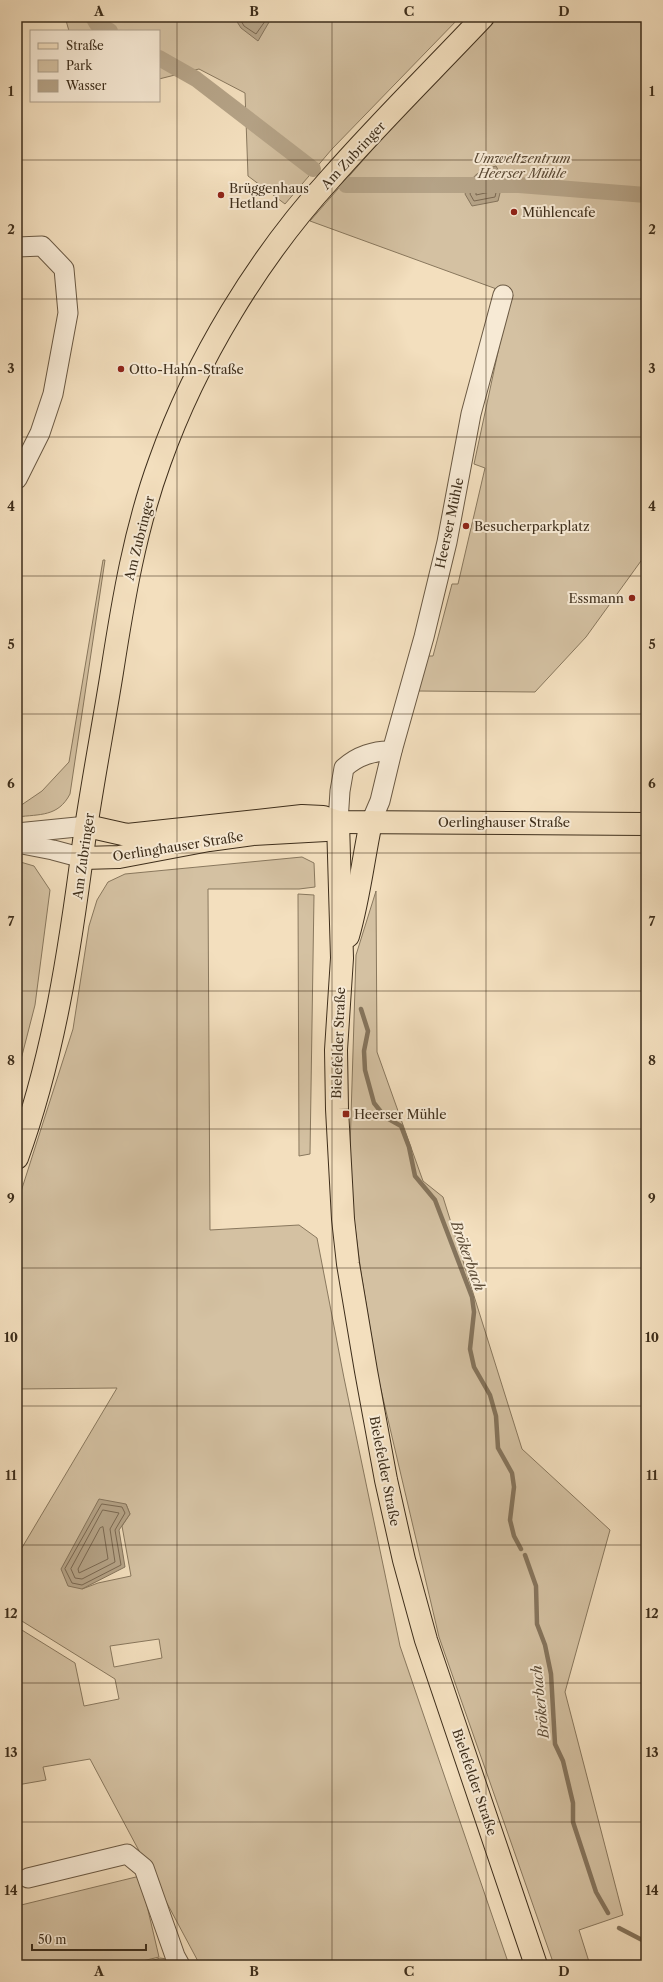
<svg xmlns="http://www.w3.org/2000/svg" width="663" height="1982" font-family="'Libre Caslon Text',serif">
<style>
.green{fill:#d4c1a2;stroke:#89785e;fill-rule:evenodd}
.water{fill:#b5a387;stroke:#85745c}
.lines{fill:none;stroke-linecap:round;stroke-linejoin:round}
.shore{stroke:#7a6851;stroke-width:1}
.stream{stroke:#85745c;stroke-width:4.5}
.canal{stroke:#b5a387;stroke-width:16}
.minor-casing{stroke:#6b5a44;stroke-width:21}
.major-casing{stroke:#3e2e1b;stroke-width:24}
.minor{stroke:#f7ead5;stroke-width:19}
.major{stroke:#f3dfbe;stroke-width:22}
.grid{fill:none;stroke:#3e2e1b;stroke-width:1;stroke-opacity:0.55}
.poi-dot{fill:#8f2418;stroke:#f7ead5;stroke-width:1.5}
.labels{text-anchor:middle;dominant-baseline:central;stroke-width:4;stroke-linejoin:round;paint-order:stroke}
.street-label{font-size:13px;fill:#3e2e1b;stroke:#f7ead5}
.park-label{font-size:13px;font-style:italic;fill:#5c4b36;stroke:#f7ead5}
.poi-label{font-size:13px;fill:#3e2e1b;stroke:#f7ead5;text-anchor:start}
.water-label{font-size:14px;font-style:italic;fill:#5c4b36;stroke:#f7ead5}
.neatline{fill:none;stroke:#3e2e1b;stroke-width:1.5}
.grid-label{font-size:13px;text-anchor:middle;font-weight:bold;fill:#3e2e1b}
</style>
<rect width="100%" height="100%" fill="#f3dfbe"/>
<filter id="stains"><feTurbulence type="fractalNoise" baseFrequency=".005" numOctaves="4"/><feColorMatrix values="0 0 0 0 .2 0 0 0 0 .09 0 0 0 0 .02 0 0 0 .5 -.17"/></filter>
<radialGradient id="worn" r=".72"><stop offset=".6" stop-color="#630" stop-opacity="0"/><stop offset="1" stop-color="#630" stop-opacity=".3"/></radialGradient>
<g class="green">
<polygon points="65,17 460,17 332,149 285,204 248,176 245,93 199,69 159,79 159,31 69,31"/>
<polygon points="488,17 646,17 646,554 586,637 535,692 417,691 426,656 433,656 452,584 458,584 485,468 474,464 504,324 513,295 310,221"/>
<path d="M 103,560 L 105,560 L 70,794 C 58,817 40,814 17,817 L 17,808 L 42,791 L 69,762 Z"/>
<path d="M 302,857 L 314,863 L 315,887 L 299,889 L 208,889 L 210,1230 L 299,1225 L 317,1238 L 344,1378 L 400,1646 L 509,1965 L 200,1965 L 90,1759 L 43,1767 L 46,1780 L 17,1785 L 17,1627 L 75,1663 L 84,1706 L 119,1699 L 115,1679 L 17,1618 L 17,1556 L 117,1388 L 17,1389 L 17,1204 L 73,1029 L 89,926 L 97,900 L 108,882 L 125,874 ZM 126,1504 L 130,1514 L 122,1526 L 131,1576 L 98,1583 L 82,1589 ZM 159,1639 L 162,1658 L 114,1667 L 110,1646 Z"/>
<polygon points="17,861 34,866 50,890 35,1005 17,1075"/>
<polygon points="376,891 377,1052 423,1181 443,1197 522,1449 610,1530 565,1692 623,1915 579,1930 590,1965 554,1965 439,1637 378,1377 361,1273 349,1181 356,955"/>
<polygon points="298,894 314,895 310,1154 299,1156"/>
<polygon points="140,1876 159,1957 126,1965 17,1965 17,1906"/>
<polygon points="160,1958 167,1959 171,1965 138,1965"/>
</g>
<g class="water">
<polygon points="234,17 272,17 258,41 241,28"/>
<path d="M 496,166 L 503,179 L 525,179 L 525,189 L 501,189 L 498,201 L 472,206 L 465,194 C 472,175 477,171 496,166 Z"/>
<polygon points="99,1499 126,1504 130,1514 119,1530 125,1567 82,1589 68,1586 61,1569"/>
</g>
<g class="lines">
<g class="shore">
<polyline points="239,17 244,26 256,34 268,17"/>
<path d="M 494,171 L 501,183 L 497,188 L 495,197 L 474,201 L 470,194 C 474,181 481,173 494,171 Z"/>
<path d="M 490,177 L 494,182 L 490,192 L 476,195 C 475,188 483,179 490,177 Z"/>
<polygon points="102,1504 122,1507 125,1513 115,1530 121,1565 82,1585 72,1583 65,1569"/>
<polygon points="103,1510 119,1513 110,1529 115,1562 82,1579 75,1578 71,1569"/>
<polygon points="103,1527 108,1559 79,1573 78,1569 100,1528"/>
</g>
<g class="stream">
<polyline points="361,1009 368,1031 364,1051 365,1070 374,1103 385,1117 401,1126 409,1147 415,1176 435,1200 472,1297 474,1312 470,1349 474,1367 490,1395 496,1416 498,1448 512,1473 514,1487 510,1520 514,1536 521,1549"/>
<polyline points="525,1555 536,1586 537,1624 545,1645 551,1674 555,1744 563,1761 573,1803 573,1822 596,1892 608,1913"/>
<polyline points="619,1928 646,1942"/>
</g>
<g class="canal">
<polyline points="93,17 97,24 110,31"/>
<polyline points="159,58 196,79 313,169"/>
<polyline points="346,185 519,185 646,195"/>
</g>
<defs>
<g id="minor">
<polyline points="17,247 42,246 64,269 68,313 53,394 40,433 17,479"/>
<path d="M 338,822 L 340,791 L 344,768 C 357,756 375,750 392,751"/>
<polyline points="371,822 380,801 392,751 424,637 447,542 471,414 503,295"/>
<polyline points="17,833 87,826"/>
<polyline points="17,843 53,850 83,858"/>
<polyline points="28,1878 127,1854 144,1868 175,1956 180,1965"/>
</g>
<g id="major">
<polyline points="338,822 342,958 336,1050 337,1109 343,1219 348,1264 366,1371 386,1480 404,1560 426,1640 536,1965"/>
<polyline points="87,826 127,835 302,816 323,817 338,822 646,824"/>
<polyline points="83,858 119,857 209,840 253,834 326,830 337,822"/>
<path d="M 348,936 C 359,898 363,860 371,822"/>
<path d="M 17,1158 C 54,1056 70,949 84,841 C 92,785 103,728 112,672 C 123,601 135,529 160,461 C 196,360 258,258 330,179 C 379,123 432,71 483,17"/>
</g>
</defs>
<use href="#minor" class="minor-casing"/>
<use href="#major" class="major-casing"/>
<use href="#minor" class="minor"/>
<use href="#major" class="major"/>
</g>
<path class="grid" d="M 177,17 L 177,1965M 332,17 L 332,1965M 486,17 L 486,1965M 17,160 L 646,160M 17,299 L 646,299M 17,437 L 646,437M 17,576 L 646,576M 17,714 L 646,714M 17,853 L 646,853M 17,991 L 646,991M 17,1129 L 646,1129M 17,1268 L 646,1268M 17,1406 L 646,1406M 17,1545 L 646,1545M 17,1683 L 646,1683M 17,1822 L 646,1822"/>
<g class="poi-dot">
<circle cx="221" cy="195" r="4"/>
<circle cx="514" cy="212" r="4"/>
<circle cx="121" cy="369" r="4"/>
<circle cx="466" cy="526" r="4"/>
<circle cx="632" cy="598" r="4"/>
<rect x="342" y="1110" width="8" height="8" rx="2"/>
</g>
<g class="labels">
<g class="street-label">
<text transform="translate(353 155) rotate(-47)">Am Zubringer</text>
<text transform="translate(449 523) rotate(-78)">Heerser Mühle</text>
<text transform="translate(139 538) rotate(-76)">Am Zubringer</text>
<text x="504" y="822">Oerlinghauser Straße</text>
<text transform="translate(178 846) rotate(-9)">Oerlinghauser Straße</text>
<text transform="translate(83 856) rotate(-82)">Am Zubringer</text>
<text transform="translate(338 1043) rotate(-88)">Bielefelder Straße</text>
<text transform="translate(385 1471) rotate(79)">Bielefelder Straße</text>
<text transform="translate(475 1782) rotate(71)">Bielefelder Straße</text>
</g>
<g class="park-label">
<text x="522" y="158">Umweltzentrum<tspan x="522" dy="15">Heerser Mühle</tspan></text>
</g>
<g class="poi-label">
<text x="229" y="188">Brüggenhaus<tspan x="229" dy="15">Hetland</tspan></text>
<text x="522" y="212">Mühlencafe</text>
<text x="129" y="369">Otto-Hahn-Straße</text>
<text x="474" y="526">Besucherparkplatz</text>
<text x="624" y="598" text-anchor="end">Essmann</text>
<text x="354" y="1114">Heerser Mühle</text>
</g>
<g class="water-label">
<text transform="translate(468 1256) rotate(70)">Brökerbach</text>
<text transform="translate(540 1702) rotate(-96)">Brökerbach</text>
</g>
</g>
<rect width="663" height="1982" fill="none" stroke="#f3dfbe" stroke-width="44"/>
<rect x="30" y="30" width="130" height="72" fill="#f7ead5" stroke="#ad9f8b"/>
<rect x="38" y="43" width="20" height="6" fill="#f3dfbe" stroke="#ad9f8b"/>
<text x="66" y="50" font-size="12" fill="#3e2e1b">Straße</text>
<rect x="38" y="60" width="20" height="12" fill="#d4c1a2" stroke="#ad9f8b"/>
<text x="66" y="70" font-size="12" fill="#3e2e1b">Park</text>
<rect x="38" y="80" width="20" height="12" fill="#b5a387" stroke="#ad9f8b"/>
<text x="66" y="90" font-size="12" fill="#3e2e1b">Wasser</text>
<path d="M32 1944v6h114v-6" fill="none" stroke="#3e2e1b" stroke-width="2"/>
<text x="38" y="1944" font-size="12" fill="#3e2e1b" stroke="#f7ead5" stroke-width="3" paint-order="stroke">50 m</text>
<rect x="22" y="22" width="619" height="1938" class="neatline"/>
<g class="grid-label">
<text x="99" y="16">A</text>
<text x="254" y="16">B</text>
<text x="409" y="16">C</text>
<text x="564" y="16">D</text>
<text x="11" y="96">1</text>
<text x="652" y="96">1</text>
<text x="11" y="234">2</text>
<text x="652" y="234">2</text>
<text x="11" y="373">3</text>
<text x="652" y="373">3</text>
<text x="11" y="511">4</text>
<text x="652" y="511">4</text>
<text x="11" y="649">5</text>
<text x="652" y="649">5</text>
<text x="11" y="788">6</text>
<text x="652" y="788">6</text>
<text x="11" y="926">7</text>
<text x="652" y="926">7</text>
<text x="11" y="1065">8</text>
<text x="652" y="1065">8</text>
<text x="11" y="1203">9</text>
<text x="652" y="1203">9</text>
<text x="11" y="1342">10</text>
<text x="652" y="1342">10</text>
<text x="11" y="1480">11</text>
<text x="652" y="1480">11</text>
<text x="11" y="1618">12</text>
<text x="652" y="1618">12</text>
<text x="11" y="1757">13</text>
<text x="652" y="1757">13</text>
<text x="11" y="1895">14</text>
<text x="652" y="1895">14</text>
<text x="99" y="1976">A</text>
<text x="254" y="1976">B</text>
<text x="409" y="1976">C</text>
<text x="564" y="1976">D</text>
</g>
<rect width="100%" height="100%" filter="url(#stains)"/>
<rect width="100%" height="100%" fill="url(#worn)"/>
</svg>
